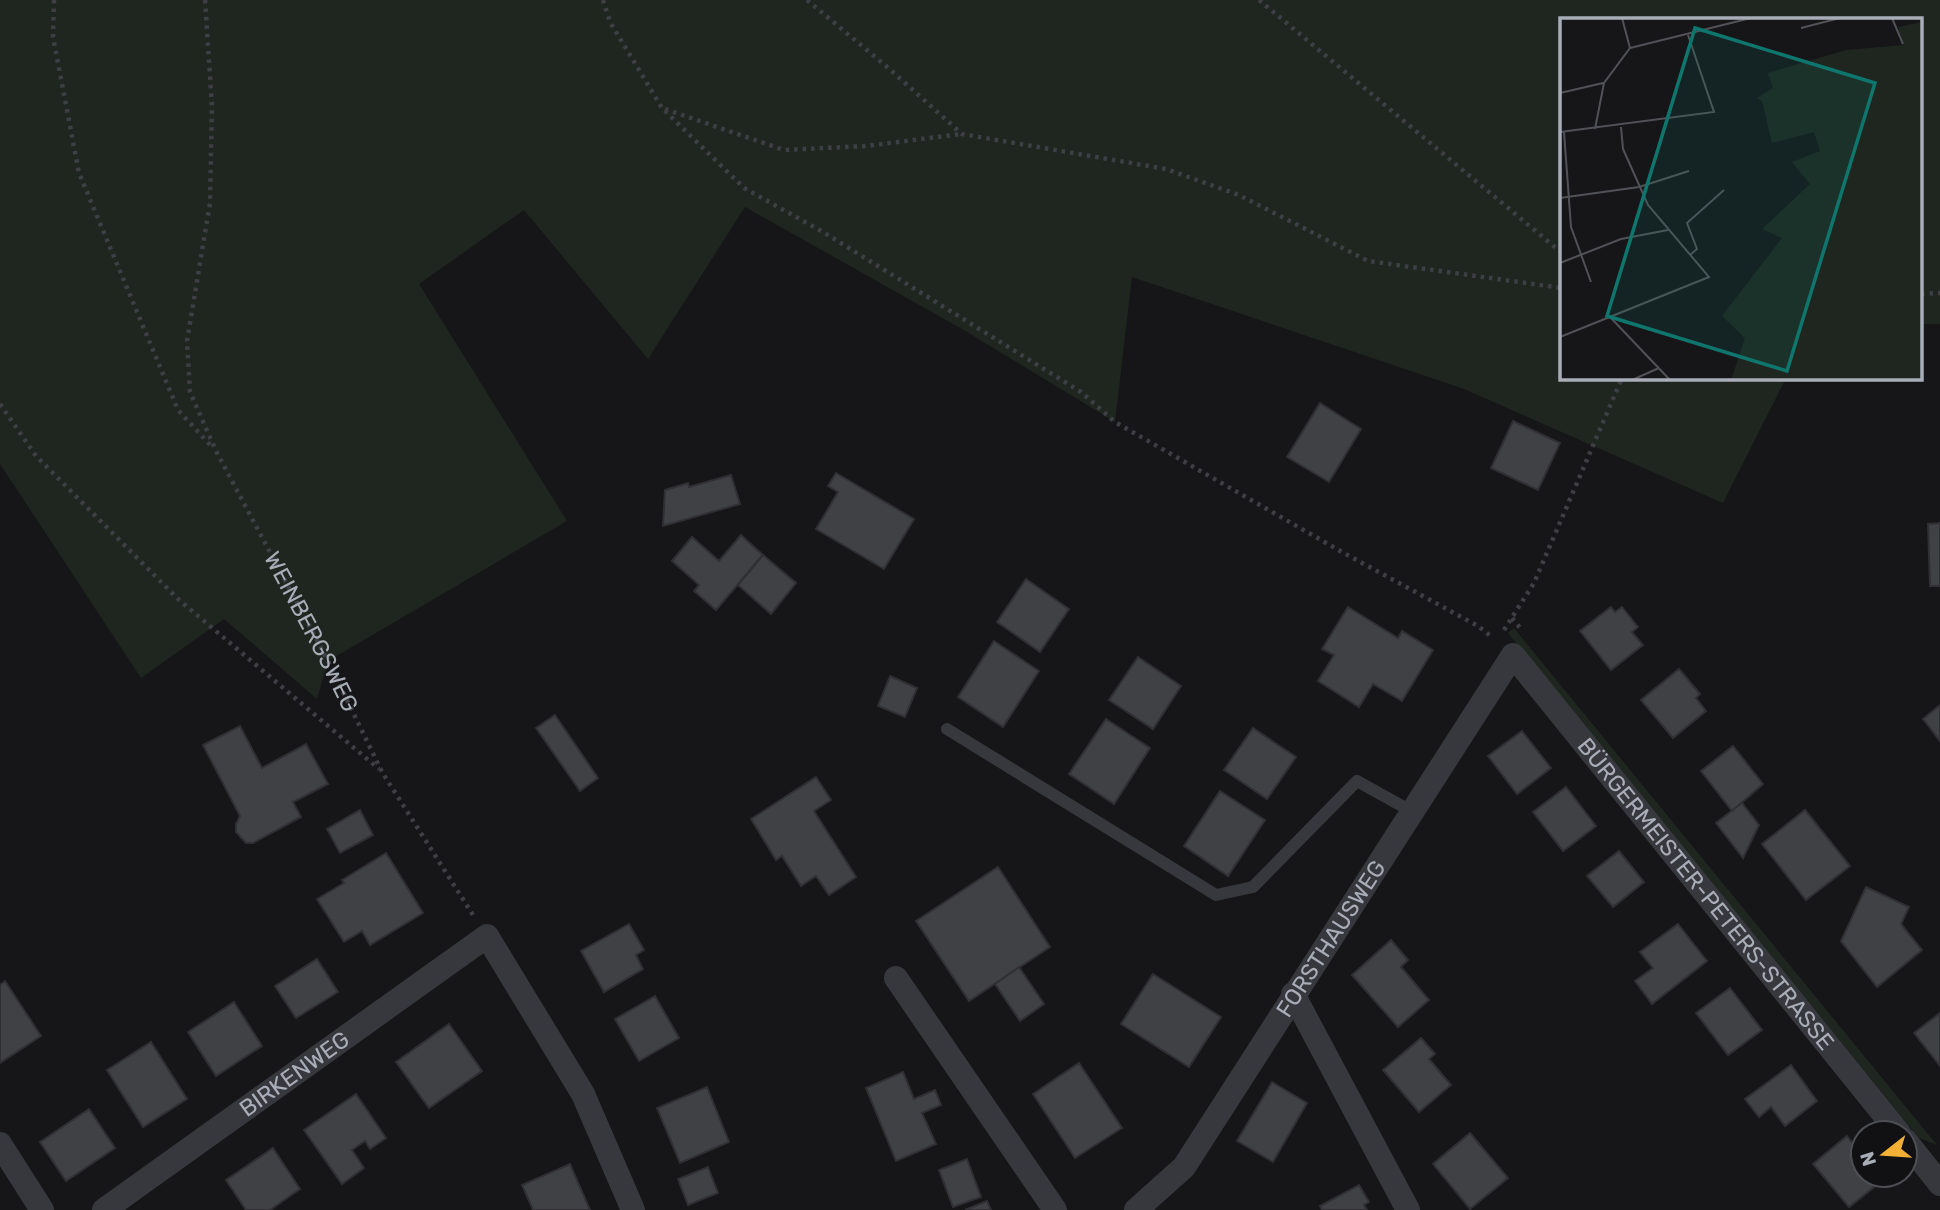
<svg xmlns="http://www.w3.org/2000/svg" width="1940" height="1210" font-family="Rubik,sans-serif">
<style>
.green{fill:#1e261f}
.building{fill:#404145;stroke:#303034;stroke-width:2}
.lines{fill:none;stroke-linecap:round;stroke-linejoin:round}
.path{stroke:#3d3f44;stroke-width:4.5;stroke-dasharray:3.5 5;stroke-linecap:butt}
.lane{stroke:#37383d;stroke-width:12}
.street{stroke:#37383d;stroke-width:24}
.labels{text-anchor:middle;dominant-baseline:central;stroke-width:5;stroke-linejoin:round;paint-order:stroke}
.street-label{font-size:23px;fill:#a8adb8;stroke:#111113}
.inset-road{fill:none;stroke:#505258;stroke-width:2}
.view{fill:#0f766e;fill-opacity:0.15;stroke:#0f766e;stroke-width:3.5}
.inset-edge{fill:none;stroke:#a8adb8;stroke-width:3.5}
</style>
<rect width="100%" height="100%" fill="#161618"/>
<g class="green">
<polygon points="0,0 1940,0 1940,324 1921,324 1921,19 1562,19 1562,378 1786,378 1723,503 1464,389 1132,277 1115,422 962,329 745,207 648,359 524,210 419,284 567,521 328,661 317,699 224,619 141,678 0,464"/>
<polygon points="1514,628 1937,1145 1919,1138 1508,633"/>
</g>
<g class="building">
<polygon points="1320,403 1361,429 1329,482 1287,457"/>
<polygon points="1513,421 1560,443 1538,490 1491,468"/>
<polygon points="836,473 914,519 884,569 816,529 838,492 828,486"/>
<polygon points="731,475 740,504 663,526 665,490 688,483 689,487"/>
<polygon points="1940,523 1940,586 1930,586 1928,524"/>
<polygon points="741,535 763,555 716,610 694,591 699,585 672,561 692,537 719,561"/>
<polygon points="763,555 796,583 771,614 738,585"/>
<polygon points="1026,579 1069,609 1040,652 997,622"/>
<polygon points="1348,607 1398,638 1402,631 1433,650 1402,701 1373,684 1359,707 1318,681 1334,655 1322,649"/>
<polygon points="1611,607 1615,612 1622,607 1638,627 1632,632 1643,645 1611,670 1580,631"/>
<polygon points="994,641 1039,671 1003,727 958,697"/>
<polygon points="1138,657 1181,686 1153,729 1109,700"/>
<polygon points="1679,669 1700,694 1696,698 1706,711 1673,738 1641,700"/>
<polygon points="890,676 917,688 905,717 878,706"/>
<polygon points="1940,705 1940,741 1923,719"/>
<polygon points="555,715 598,778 580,791 536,728"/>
<polygon points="1106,719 1150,748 1114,804 1069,774"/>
<polygon points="240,726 262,768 306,744 328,784 293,802 301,817 253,843 246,843 236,832 236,824 240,816 203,745"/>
<polygon points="1253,728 1296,757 1267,799 1224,770"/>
<polygon points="1522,731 1551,768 1517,794 1488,756"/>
<polygon points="1733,746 1763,784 1732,811 1701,771"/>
<polygon points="816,777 831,800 814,811 856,877 829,895 816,876 801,886 782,856 776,860 751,819"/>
<polygon points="1566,787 1596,826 1563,851 1533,812"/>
<polygon points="1220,791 1265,820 1228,876 1184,846"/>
<polygon points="1742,803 1759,825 1743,858 1716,823"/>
<polygon points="360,810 373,835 340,853 327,829"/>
<polygon points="1805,810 1850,866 1806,900 1762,844"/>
<polygon points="1619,851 1644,882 1613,907 1587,876"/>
<polygon points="386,853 423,913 370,945 362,931 344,942 317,899 344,883 342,880"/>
<polygon points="998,867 1050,947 969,1001 916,921"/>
<polygon points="1866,887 1909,907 1901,924 1922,950 1877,987 1841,941"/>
<polygon points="629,924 644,950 636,955 643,969 604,992 581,951"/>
<polygon points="1678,924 1707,961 1652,1004 1635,981 1653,968 1640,952"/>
<polygon points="1391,940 1408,960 1401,967 1429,1000 1398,1027 1352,975"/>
<polygon points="317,959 338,992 296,1018 275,986"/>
<polygon points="1019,967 1044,1004 1020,1021 995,984"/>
<polygon points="1153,974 1221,1017 1189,1067 1121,1024"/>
<polygon points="5,981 41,1036 0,1063 0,985"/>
<polygon points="1730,988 1762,1030 1728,1055 1696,1013"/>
<polygon points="655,996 679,1038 639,1061 615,1019"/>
<polygon points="234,1002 262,1046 216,1076 188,1032"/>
<polygon points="1940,1013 1940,1066 1914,1033"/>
<polygon points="449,1024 482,1071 429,1108 396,1062"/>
<polygon points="1421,1038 1435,1054 1429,1059 1451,1085 1419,1112 1383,1070"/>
<polygon points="151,1042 187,1099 143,1127 107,1070"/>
<polygon points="1079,1063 1122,1128 1075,1158 1033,1094"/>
<polygon points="1791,1065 1817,1101 1785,1126 1771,1107 1759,1117 1745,1099"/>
<polygon points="903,1072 914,1099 935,1090 941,1105 922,1113 936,1144 896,1161 866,1088"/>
<polygon points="1272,1082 1307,1103 1273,1162 1237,1141"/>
<polygon points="707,1087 729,1142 680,1163 657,1108"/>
<polygon points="356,1094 386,1138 370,1149 365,1141 352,1150 364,1168 342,1184 304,1130"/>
<polygon points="89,1109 115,1148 66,1181 40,1142"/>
<polygon points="1470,1133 1508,1178 1470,1209 1433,1164"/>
<polygon points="1847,1136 1863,1156 1863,1175 1879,1175 1883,1180 1849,1207 1813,1164"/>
<polygon points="273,1148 300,1189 270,1210 246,1210 226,1180"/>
<polygon points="967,1159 981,1197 953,1207 939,1170"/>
<polygon points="570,1164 590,1210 533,1210 522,1185"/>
<polygon points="708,1167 718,1193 688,1205 678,1179"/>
<polygon points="1359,1185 1369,1202 1364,1205 1367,1210 1322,1210 1320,1206"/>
<polygon points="987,1201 991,1210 965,1210"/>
</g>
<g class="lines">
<g class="path">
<polyline points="54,0 53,37 79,173 178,410 212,447"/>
<path id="s1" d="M 205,0 L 212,106 L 210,203 L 187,341 L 190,392 L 216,451 L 328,661 L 382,772 L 473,915"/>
<polyline points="603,0 610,22 662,108 744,188 823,232 1081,392 1115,422 1342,552 1478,626 1493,638"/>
<polyline points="807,0 886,66 962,134 1166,169 1239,195 1368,261 1562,288"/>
<polyline points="1259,0 1562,253"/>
<polyline points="665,109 784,150 866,146 961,134"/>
<polyline points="1921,294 1940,293"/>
<polyline points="0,404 36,456 178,599 379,769"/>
<polyline points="1512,618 1521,629"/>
<polyline points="1504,630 1534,583 1622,378"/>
</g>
<polyline class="lane" points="947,729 1216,895 1253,887 1357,781 1411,811"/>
<g class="street">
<polyline points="896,978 1055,1210"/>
<polyline points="1293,994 1408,1210"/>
<polyline points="1905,1140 1940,1184"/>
<polyline points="0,1144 42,1210"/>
<path id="s2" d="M 104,1210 L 487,936 L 583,1094 L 633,1210"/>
<path id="s3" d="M 1136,1210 L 1184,1167 L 1513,655 L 1899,1133"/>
</g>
</g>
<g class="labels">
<g class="street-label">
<text stroke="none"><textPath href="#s1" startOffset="663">WEINBERGSWEG</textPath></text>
<text stroke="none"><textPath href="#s3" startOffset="980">BÜRGERMEISTER-PETERS-STRASSE</textPath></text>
<text stroke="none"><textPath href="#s3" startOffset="336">FORSTHAUSWEG</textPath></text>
<text stroke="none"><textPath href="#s2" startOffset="234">BIRKENWEG</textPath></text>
</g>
</g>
<g transform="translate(1560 18)">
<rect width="362" height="362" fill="#161618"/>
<path d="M 362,4 L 362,362 L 171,362 L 185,320 L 162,298 L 222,220 L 202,211 L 250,166 L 232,144 L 260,133 L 254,114 L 212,125 L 202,83 L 197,80 L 213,70 L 208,55 L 286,32 L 344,27 L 338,9 Z" fill="#1e261f"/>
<path class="inset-road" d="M 62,0 L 70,30M 332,0 L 343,26M 241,10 L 280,0M 70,30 L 191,0M 0,75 L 43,65M 35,111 L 44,65 L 70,30M 0,114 L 154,94 L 128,17M 4,114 L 11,209 L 31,264M 0,180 L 79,169 L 129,153M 130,237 L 137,231 L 127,205 L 164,172M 0,245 L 61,221 L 108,212M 50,299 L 110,362M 0,319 L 149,259 L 88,187 L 63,131 L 61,109M 72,362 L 99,350"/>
<path class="view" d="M 135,10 L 315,65 L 227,353 L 47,298 Z"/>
<rect width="362" height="362" class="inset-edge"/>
</g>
<g transform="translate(1884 1154) rotate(253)"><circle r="33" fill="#111113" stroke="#4d4f55" stroke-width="2"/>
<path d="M0-5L12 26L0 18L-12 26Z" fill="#f2b134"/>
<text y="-10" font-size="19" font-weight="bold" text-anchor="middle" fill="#a8adb8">N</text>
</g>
</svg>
